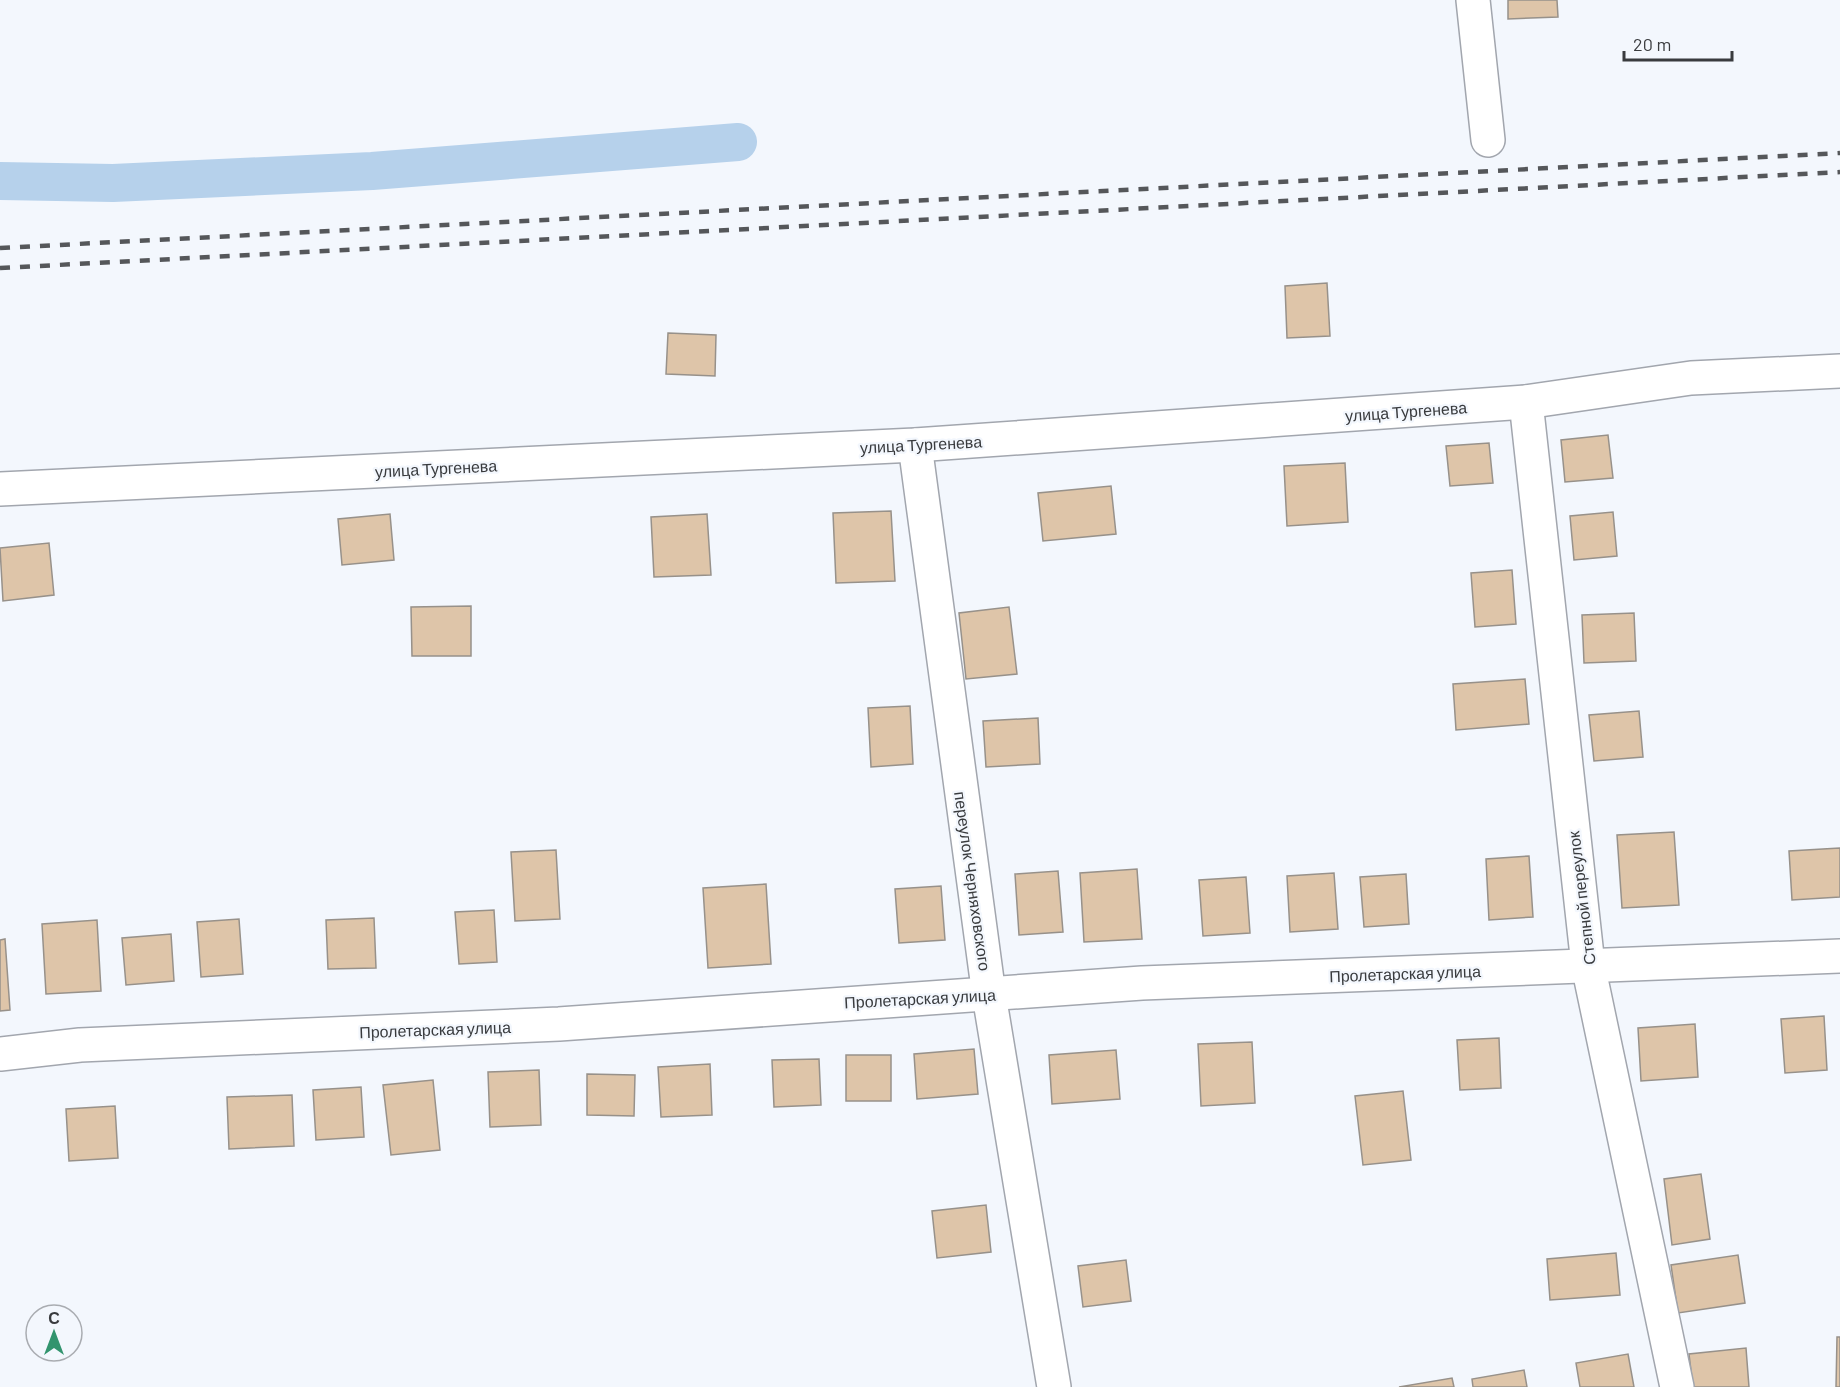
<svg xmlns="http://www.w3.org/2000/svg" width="1840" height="1387" font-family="Barlow,sans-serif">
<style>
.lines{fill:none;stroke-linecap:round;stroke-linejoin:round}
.canal{stroke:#b6d1eb;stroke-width:38}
.building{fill:#dec5a9;stroke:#97918a;stroke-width:1.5}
.minor-casing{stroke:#a2a6ae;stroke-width:36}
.minor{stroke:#fff;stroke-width:33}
.rail{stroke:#55575a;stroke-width:4.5;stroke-dasharray:10 10;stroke-linecap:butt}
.labels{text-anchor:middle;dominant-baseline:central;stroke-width:4.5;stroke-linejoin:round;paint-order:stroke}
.street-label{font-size:16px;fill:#393b3e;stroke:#f3f7fd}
</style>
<rect width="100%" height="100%" fill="#f3f7fd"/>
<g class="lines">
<polyline class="canal" points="0,181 113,183 372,171 738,142"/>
</g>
<g class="building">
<polygon points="1508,0 1557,0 1558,17 1508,19"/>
<polygon points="1327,283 1330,336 1287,338 1285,286"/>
<polygon points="668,333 716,335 715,376 666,374"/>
<polygon points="1608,435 1613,478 1565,482 1561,440"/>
<polygon points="1489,443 1493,483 1450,486 1446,446"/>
<polygon points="1345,463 1348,522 1287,526 1284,466"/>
<polygon points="1111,486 1116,534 1043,541 1038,493"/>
<polygon points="891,511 895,581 836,583 833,513"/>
<polygon points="1613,512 1617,556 1574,560 1570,516"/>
<polygon points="390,514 394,560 342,565 338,519"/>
<polygon points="707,514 711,575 654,577 651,517"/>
<polygon points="49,543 54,595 3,601 0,548"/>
<polygon points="1512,570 1516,624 1475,627 1471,573"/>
<polygon points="471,606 471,656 412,656 411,607"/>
<polygon points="1009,607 1017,674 966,679 959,613"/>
<polygon points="1634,613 1636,661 1584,663 1582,615"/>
<polygon points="1525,679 1529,724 1456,730 1453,684"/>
<polygon points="910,706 913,764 871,767 868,708"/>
<polygon points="1639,711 1643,757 1594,761 1589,715"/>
<polygon points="1038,718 1040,764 986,767 983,721"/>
<polygon points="1674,832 1679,905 1622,908 1617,835"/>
<polygon points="1840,848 1840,897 1792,900 1789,851"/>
<polygon points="556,850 560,919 515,921 511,852"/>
<polygon points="1529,856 1533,917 1489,920 1486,859"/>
<polygon points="1137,869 1142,939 1084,942 1080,873"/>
<polygon points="1058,871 1063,932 1019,935 1015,874"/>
<polygon points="1334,873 1338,929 1290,932 1287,876"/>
<polygon points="1406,874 1409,924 1364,927 1360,877"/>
<polygon points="1246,877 1250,933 1203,936 1199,880"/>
<polygon points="766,884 771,964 708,968 703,888"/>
<polygon points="941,886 945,940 899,943 895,889"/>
<polygon points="494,910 497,962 459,964 455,912"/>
<polygon points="374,918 376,968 328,969 326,920"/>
<polygon points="239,919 243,974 201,977 197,922"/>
<polygon points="97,920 101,991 46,994 42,924"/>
<polygon points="171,934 174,981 126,985 122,938"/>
<polygon points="5,939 10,1010 0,1011 0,940"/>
<polygon points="1824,1016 1827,1070 1785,1073 1781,1019"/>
<polygon points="1695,1024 1698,1077 1641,1081 1638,1028"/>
<polygon points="1499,1038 1501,1088 1460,1090 1457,1040"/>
<polygon points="1252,1042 1255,1103 1201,1106 1198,1044"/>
<polygon points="974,1049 978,1094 917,1099 914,1054"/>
<polygon points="1116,1050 1120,1099 1052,1104 1049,1055"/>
<rect x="846" y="1055" width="45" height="46"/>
<polygon points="819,1059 821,1105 774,1107 772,1060"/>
<polygon points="710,1064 712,1115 661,1117 658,1067"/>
<polygon points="539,1070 541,1125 490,1127 488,1072"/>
<polygon points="587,1074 635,1075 634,1116 587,1115"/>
<polygon points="433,1080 440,1150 391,1155 383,1085"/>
<polygon points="361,1087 364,1137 316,1140 313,1090"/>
<polygon points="1403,1091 1411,1160 1363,1165 1355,1096"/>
<polygon points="292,1095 294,1146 229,1149 227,1097"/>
<polygon points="115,1106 118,1158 69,1161 66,1109"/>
<polygon points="1701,1174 1710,1239 1672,1245 1664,1179"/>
<polygon points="986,1205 991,1252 937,1258 932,1211"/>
<polygon points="1616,1253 1620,1295 1550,1300 1547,1259"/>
<polygon points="1738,1255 1745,1303 1678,1313 1671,1265"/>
<polygon points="1126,1260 1131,1301 1083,1307 1078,1266"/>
<polygon points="1837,1337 1840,1337 1840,1387 1836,1387"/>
<polygon points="1746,1348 1749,1387 1693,1387 1689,1354"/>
<polygon points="1628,1354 1634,1387 1580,1387 1576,1363"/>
<polygon points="1524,1370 1527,1387 1473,1387 1472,1379"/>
<polygon points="1452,1378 1454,1387 1399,1387"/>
</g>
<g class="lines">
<defs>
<g id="minor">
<polyline points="1473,0 1488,140"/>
<polyline points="1526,402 1588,965 1677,1387"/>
<polyline points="915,445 989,995 1054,1387"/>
<polyline points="0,489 915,445 1526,402 1691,378 1840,371"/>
<polyline points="0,1054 80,1045 559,1024 1142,983 1840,956"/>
</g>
</defs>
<use href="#minor" class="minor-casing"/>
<use href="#minor" class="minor"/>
<g class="rail">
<polyline points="0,248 1840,153"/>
<polyline points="0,268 1840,172"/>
</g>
</g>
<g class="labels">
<g class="street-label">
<text transform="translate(1406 411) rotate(-4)">улица Тургенева</text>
<text transform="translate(921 444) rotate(-3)">улица Тургенева</text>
<text transform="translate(436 468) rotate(-3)">улица Тургенева</text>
<text transform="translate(973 881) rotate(82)">переулок Черняховского</text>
<text transform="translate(1581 898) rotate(-97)">Степной переулок</text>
<text transform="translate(1405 973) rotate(-2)">Пролетарская улица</text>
<text transform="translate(920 998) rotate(-3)">Пролетарская улица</text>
<text transform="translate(435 1029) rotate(-2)">Пролетарская улица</text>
</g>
</g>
<g transform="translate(54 1333)"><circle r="28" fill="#f3f7fd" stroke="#a9acb1" stroke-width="1.5"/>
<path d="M0-4.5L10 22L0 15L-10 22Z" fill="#32946e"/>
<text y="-9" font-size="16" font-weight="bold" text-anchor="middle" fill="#393b3e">С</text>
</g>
<path d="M1624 51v9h108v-9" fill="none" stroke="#393b3e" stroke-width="3"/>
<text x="1633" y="51" font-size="18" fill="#393b3e" stroke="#f3f7fd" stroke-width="4.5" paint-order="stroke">20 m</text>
</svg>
